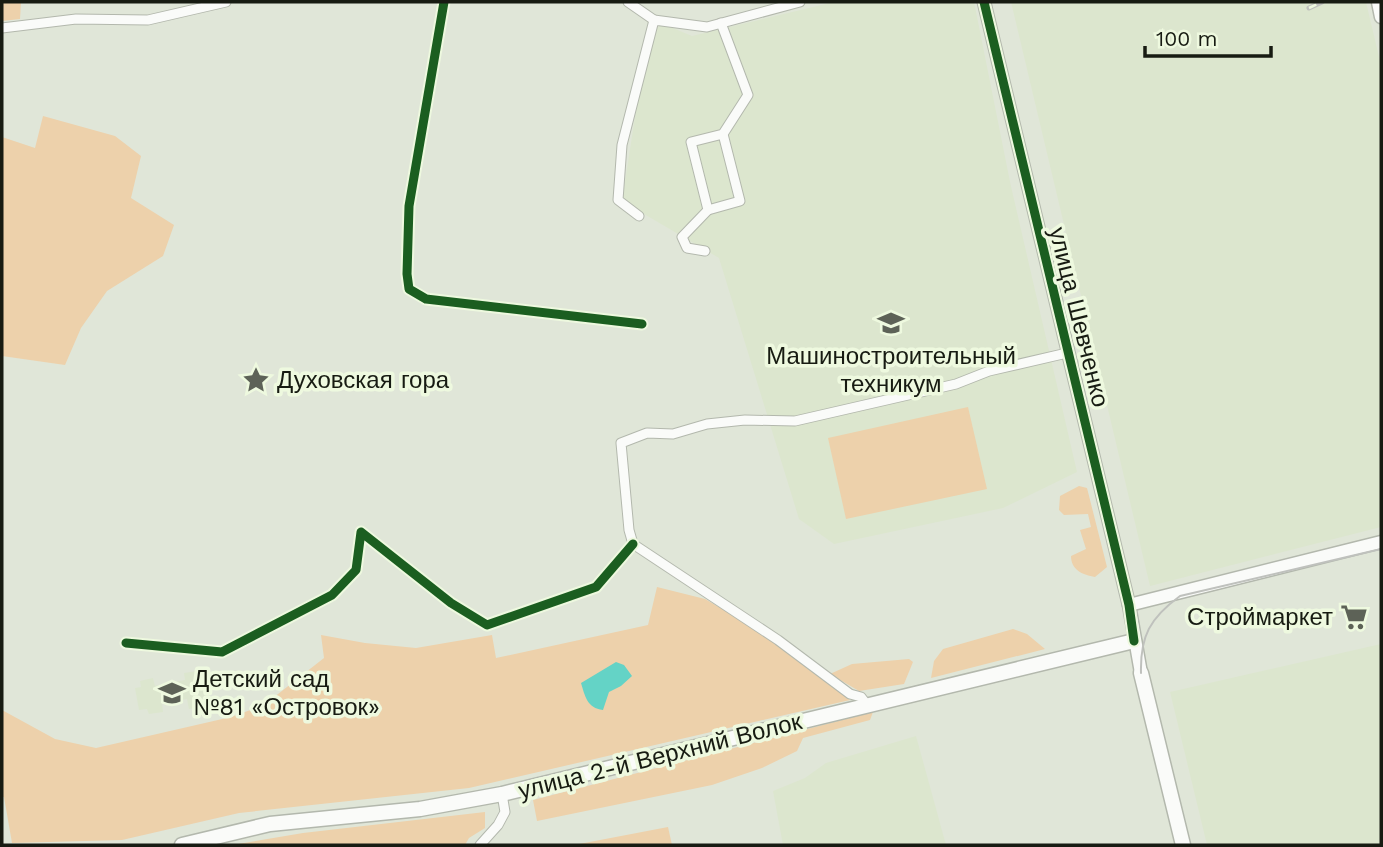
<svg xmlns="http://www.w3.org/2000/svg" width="1383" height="847" font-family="'Work Sans',sans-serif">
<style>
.built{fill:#dce6ce}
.green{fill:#edd1ab}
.water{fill:#64d3c6}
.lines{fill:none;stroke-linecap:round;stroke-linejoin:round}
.street-casing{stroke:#b3b8ad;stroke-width:11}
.secondary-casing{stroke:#b3b8ad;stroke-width:15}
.primary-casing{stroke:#b3b8ad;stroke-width:17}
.street{stroke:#fafbf9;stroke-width:9}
.secondary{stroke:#fafbf9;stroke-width:12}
.primary{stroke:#fafbf9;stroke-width:14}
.tram{stroke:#bfc1bd;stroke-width:2}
.rail-casing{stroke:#bfc1bd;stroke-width:5}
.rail{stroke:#eef9df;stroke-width:2.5;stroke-dasharray:8;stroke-linecap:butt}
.cycleway-casing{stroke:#eef9df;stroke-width:13}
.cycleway{stroke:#1b5e20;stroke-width:9}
.labels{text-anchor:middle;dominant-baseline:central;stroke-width:7;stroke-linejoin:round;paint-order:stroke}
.street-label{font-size:24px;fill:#171b12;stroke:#eef9df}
.poi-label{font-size:24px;fill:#171b12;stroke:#eef9df;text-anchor:start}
</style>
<rect width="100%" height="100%" fill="#e0e6d8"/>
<g class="built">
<polygon points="834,2 974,2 1010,182 1077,472 1003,508 834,544 799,519 719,258 622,201 648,33 663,24 692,36"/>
<polygon points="1011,2 1366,2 1381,65 1381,527 1150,586"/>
<polygon points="1381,644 1381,845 1207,845 1170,692"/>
<polygon points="197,671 198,679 204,678 208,699 202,700 203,706 189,709 187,699 162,703 163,712 149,714 147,709 139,710 135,688 141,687 140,681 153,678 155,686 185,680 184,673"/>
<polygon points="916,736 946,845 783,845 773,791 805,778 826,763"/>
</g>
<g class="green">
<polygon points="2,2 21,2 20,19 2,21"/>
<polygon points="43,116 115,136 141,156 131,198 174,225 163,256 107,291 81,328 65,365 2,356 2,137 35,148"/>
<polygon points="968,407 987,489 846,519 828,438"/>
<path d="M 1079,486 L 1087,488 L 1107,567 L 1095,577 C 1083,575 1071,570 1071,556 L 1086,549 L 1080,530 L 1091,527 L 1088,514 L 1064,515 L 1059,510 L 1060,496 Z"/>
<polygon points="657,587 705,599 750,625 850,700 469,788 239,813 122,840 12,843 4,797 2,797 2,710 55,739 96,748 231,717 264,705 324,658 321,635 365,643 416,648 492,635 496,658 648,625"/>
<polygon points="1013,629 1027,634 1045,649 931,678 934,661 943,649"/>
<polygon points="909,659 913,662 904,684 859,691 830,674 852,664"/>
<polygon points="873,712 870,720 803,738 797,751 762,768 712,785 537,821 533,800"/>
<polygon points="485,812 485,828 469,838 465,845 232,845 303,833"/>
<polygon points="668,827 672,845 574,845"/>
</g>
<path class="water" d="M 616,662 L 624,665 L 632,676 L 621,686 L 609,692 L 603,710 C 587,708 585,696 581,683 Z"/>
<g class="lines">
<defs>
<g id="street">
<polyline points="444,2 409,206 407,274 409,289 426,299 642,324"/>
<polyline points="628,2 654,20"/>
<polyline points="2,28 76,19 148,20 226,2"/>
<polyline points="708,210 740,201 723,134"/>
<polyline points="639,216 618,200 622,145 654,20 707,27 800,2"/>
<polyline points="705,251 687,248 682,237 708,210 691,142 723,134 748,95 721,23"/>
<polyline points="633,544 629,530 621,443 647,433 673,434 707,424 745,420 795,421 956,384 989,371 1067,353"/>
<polyline points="633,544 778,640 850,694 861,697 867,705"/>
<polyline points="126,643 222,652 332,595 356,570 361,532 451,603 487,625 596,587 633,544"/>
<polyline points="480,845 498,825 505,812 502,794"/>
</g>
<g id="secondary">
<polyline points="984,2 1129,605 1141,673"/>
<polyline points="1378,2 1381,17"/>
<polyline points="1129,605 1381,542"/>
</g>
<g id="primary">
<polyline points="1141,673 1183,845"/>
<polyline points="182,845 270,824 420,809 502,794 1134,641"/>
</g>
</defs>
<use href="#street" class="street-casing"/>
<use href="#secondary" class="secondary-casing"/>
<use href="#primary" class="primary-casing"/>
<use href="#street" class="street"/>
<use href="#secondary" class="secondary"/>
<use href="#primary" class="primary"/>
<path class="tram" d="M 1141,673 C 1140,636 1150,618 1180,596 L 1381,549"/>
<defs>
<polyline id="rail" points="1309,8 1322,2"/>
</defs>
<use href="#rail" class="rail-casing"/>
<use href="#rail" class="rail"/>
<defs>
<g id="cycleway">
<polyline points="444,2 409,206 407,274 409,289 426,299 642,324"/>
<polyline points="984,2 1129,605 1134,641"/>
<polyline points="126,643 222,652 332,595 356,570 361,532 451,603 487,625 596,587 633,544"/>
</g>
</defs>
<use href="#cycleway" class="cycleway-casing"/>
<use href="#cycleway" class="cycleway"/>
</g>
<defs>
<symbol id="university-bare" viewBox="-9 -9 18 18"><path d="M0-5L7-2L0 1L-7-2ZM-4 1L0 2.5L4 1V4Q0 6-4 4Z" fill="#5d6257" stroke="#eef9df" stroke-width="2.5" paint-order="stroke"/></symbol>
<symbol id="sight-bare" viewBox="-9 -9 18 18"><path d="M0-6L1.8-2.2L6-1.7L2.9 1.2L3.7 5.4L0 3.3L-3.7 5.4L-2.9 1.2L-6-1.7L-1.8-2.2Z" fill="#5d6257" stroke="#eef9df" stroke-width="2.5" paint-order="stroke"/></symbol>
<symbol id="supermarket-bare" viewBox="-9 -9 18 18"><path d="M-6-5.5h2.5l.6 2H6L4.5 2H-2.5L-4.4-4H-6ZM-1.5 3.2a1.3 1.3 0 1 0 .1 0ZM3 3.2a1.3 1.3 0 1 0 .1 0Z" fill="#5d6257" stroke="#eef9df" stroke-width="2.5" paint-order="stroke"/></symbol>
<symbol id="school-bare" viewBox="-9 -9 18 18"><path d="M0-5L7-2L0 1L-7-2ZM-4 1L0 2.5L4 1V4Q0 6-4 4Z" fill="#5d6257" stroke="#eef9df" stroke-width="2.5" paint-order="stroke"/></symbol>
</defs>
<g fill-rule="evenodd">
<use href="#university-bare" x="872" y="304" width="38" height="38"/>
<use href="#sight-bare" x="237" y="361" width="38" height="38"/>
<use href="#supermarket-bare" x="1335" y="598" width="38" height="38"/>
<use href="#school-bare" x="153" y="674" width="38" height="38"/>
</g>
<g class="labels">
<g class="street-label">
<text transform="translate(1079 317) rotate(76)">улица Шевченко</text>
<text transform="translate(660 756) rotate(-14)">улица 2-й Верхний Волок</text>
</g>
<g class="poi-label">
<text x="891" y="356" text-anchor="middle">Машиностроительный<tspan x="891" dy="28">техникум</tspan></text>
<text x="277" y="380">Духовская гора</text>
<text x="1333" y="617" text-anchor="end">Строймаркет</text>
<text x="193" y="679">Детский сад<tspan x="193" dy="28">№81 «Островок»</tspan></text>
</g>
</g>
<rect width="1383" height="847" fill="none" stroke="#171b12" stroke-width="7"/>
<path d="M1145 46v10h126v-10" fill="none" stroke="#171b12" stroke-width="3.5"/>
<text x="1156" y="46" font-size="21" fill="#171b12" stroke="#eef9df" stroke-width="5" paint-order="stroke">100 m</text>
</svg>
